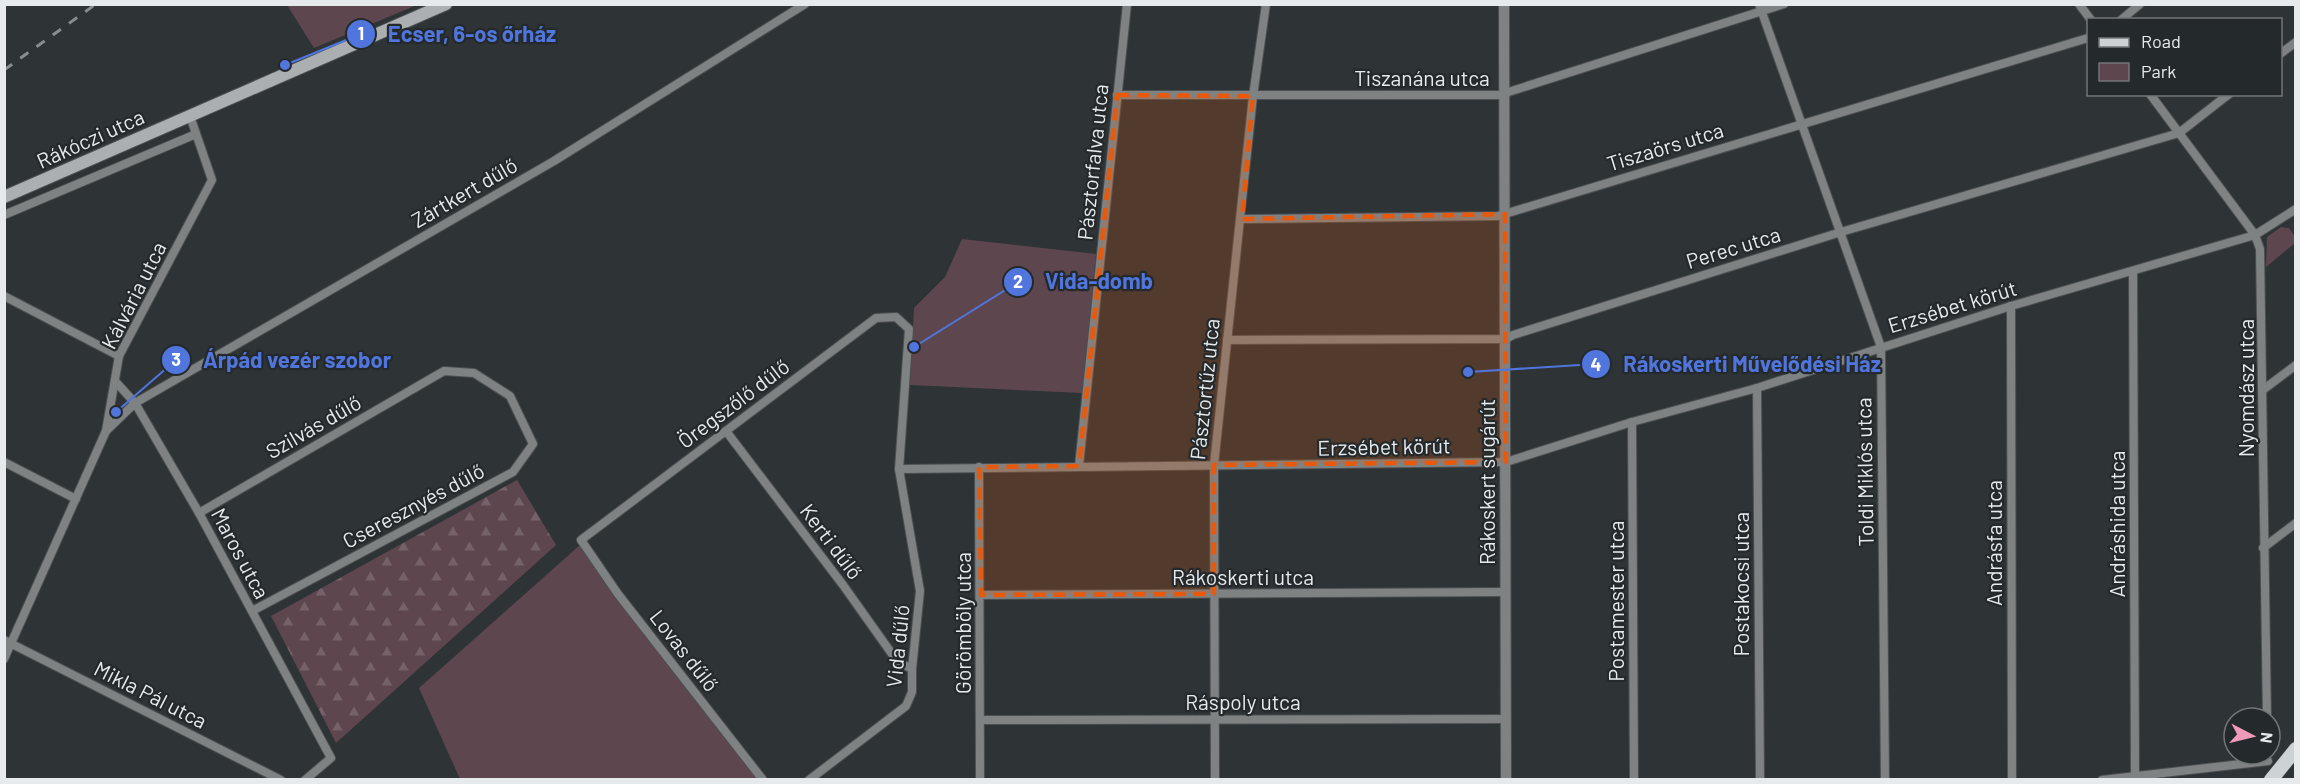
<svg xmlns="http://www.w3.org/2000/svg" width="2300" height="784" font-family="Barlow,sans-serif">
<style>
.green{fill:#5e464e}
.forest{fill:url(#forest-firs)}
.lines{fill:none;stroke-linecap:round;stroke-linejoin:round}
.minor-casing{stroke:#4c5052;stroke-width:10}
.tertiary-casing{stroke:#4c5052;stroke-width:12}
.secondary-casing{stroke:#4c5052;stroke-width:14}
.primary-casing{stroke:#4c5052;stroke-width:15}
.minor{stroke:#7f8283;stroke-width:8}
.tertiary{stroke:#7f8283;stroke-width:10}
.secondary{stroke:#abafb2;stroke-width:12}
.primary{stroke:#cdd2d5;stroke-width:14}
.rail{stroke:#888d8f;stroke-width:3;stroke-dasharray:10 10;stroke-linecap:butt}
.marked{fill:#e8590c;fill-opacity:0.2;stroke:#e8590c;stroke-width:4.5;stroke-dasharray:12 8;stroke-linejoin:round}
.labels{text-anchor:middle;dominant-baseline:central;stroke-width:4.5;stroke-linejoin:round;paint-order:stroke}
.street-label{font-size:21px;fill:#e7eaec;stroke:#24292b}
.leader{fill:none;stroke:#5075dd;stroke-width:2}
.callout-dot{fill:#5075dd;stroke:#24292b;stroke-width:2}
.mark-label{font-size:18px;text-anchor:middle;font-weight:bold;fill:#fff}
.callout-label{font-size:22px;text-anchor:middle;font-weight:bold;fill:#5075dd;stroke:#24292b;stroke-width:4.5;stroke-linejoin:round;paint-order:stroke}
</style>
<defs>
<pattern id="forest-firs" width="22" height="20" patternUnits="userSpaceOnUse" patternTransform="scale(1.5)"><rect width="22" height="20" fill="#5e464e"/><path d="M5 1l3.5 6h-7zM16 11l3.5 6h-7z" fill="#756168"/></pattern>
</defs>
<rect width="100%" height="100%" fill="#2e3335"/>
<g class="green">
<polygon points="287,5 417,5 314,48"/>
<polygon points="2281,227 2289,228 2295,237 2295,243 2266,267 2267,237"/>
<polygon points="962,239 1096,254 1082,393 910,385 914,308 945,277"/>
<polygon points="580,545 759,779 460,779 419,688"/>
</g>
<polygon class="forest" points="517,480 556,545 336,743 271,616"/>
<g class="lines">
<defs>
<g id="minor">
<polyline points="1759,4 1881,347 1885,780"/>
<polyline points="2079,4 2091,20"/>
<polyline points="2121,20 2140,4"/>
<polyline points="2280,54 2296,42"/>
<polyline points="2150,94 2255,235 2260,249 2267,718"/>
<polyline points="1117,95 1499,95 1784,4"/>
<polyline points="4,215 196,134"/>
<polyline points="1242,219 1498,216 2088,38"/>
<polyline points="2133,272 2135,776"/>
<polyline points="4,296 119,356"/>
<polyline points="2011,306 2012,780"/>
<polyline points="1227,340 1506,339 1513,335 1841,232 2179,133 2229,94"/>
<polyline points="115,381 135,403 199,513 331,758 305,780"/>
<polyline points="1757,388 1760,780"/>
<polyline points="2264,389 2296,365"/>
<polyline points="1632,422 1634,780"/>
<polyline points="106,431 135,403 554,161 805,4"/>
<polyline points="726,431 843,585 897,661 912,669"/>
<polyline points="4,462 76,499"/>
<polyline points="1079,466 1127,4"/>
<polyline points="979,467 980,780"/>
<polyline points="899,469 1506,462 1632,422 1757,388 2011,306 2255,235 2296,209"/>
<polyline points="199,513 444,371 474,373 510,396 533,444 513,472 252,611"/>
<polyline points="2263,548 2296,523"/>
<polyline points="981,595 1506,592"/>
<polyline points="4,640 281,780"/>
<polyline points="4,659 106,431 119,356 212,180 190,116"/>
<polyline points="980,720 1506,719"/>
<polyline points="763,780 618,594 581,540 876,318 896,317 909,329 899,469 920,591 912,669 912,692 906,706 809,780"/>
<polyline points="1215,780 1214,465 1253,96 1266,4"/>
<polyline points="2102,780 2268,761"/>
</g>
<polyline id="tertiary" points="1504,4 1506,780"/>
<polyline id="secondary" points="4,197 446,4"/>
<polyline id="primary" points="2271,780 2296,749"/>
</defs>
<use href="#minor" class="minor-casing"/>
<use href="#tertiary" class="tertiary-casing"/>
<use href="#secondary" class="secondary-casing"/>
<use href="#primary" class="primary-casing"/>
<use href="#minor" class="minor"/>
<use href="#tertiary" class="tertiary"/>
<use href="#secondary" class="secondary"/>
<use href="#primary" class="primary"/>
<polyline class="rail" points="4,70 96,4"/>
</g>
<path class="marked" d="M 1117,95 L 1253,96 L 1242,219 L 1505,214 L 1506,462 L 1214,465 L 1214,594 L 981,595 L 979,467 L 1079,466 Z"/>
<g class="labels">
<g class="street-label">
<text x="1422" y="77">Tiszanána utca</text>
<text transform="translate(90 138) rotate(-24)">Rákóczi utca</text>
<text transform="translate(1665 146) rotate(-17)">Tiszaörs utca</text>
<text transform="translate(1092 162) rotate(-84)">Pásztorfalva utca</text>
<text transform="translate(464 192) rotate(-30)">Zártkert dűlő</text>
<text transform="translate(1733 247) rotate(-17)">Perec utca</text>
<text transform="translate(133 295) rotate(-63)">Kálvária utca</text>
<text transform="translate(1952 306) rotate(-17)">Erzsébet körút</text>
<text transform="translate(2245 388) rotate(-90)">Nyomdász utca</text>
<text transform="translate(1204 389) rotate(-84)">Pásztortűz utca</text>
<text transform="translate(733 403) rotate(-37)">Öregszőlő dűlő</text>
<text transform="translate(313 426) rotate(-30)">Szilvás dűlő</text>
<text transform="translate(1384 446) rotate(-1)">Erzsébet körút</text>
<text transform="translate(1864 472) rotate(-91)">Toldi Miklós utca</text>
<text transform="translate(1486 482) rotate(-90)">Rákoskert sugárút</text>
<text transform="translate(413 505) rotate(-28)">Cseresznyés dűlő</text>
<text transform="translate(2116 524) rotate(-90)">Andráshida utca</text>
<text transform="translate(832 541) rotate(53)">Kerti dűlő</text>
<text transform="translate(1993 543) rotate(-90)">Andrásfa utca</text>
<text transform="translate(241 553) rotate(62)">Maros utca</text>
<text x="1243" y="576">Rákoskerti utca</text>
<text transform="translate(1740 584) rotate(-90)">Postakocsi utca</text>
<text transform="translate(1615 601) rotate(-90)">Postamester utca</text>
<text transform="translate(962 623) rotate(-90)">Görömböly utca</text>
<text transform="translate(897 646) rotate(-84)">Vida dűlő</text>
<text transform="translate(685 650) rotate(52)">Lovas dűlő</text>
<text transform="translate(151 694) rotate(27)">Mikla Pál utca</text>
<text x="1243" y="701">Ráspoly utca</text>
</g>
</g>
<path class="leader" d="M285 65L361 34M914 347L1018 282M116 412L176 360M1468 372L1596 364"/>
<g class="callout-dot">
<circle cx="285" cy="65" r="6"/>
<circle cx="914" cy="347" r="6"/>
<circle cx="116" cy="412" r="6"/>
<circle cx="1468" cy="372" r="6"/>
<circle cx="361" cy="34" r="15"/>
<circle cx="1018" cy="282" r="15"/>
<circle cx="176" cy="360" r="15"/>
<circle cx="1596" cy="364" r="15"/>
</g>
<g class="mark-label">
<text x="361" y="40">1</text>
<text x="1018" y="288">2</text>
<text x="176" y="366">3</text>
<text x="1596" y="371">4</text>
</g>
<g class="callout-label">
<text x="472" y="42">Ecser, 6-os őrház</text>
<text x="1099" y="289">Vida-domb</text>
<text x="297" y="368">Árpád vezér szobor</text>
<text x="1752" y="372">Rákoskerti Művelődési Ház</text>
</g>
<rect width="2300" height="784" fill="none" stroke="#e7eaec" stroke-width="12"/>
<rect x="2087" y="18" width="195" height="78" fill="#24292b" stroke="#727678" stroke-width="1.5"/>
<rect x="2099" y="38" width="30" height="9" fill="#cdd2d5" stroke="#727678" stroke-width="1.5"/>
<text x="2141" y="48" font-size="18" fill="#e7eaec">Road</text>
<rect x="2099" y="63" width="30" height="18" fill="#5e464e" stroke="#727678" stroke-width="1.5"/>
<text x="2141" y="78" font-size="18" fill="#e7eaec">Park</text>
<g transform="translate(2252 736) rotate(97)"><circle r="28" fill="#24292b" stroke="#727678" stroke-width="1.5"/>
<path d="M0-4.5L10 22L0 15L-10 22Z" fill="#ef9ab8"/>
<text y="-9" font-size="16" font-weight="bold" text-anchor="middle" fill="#e7eaec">N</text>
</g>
</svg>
